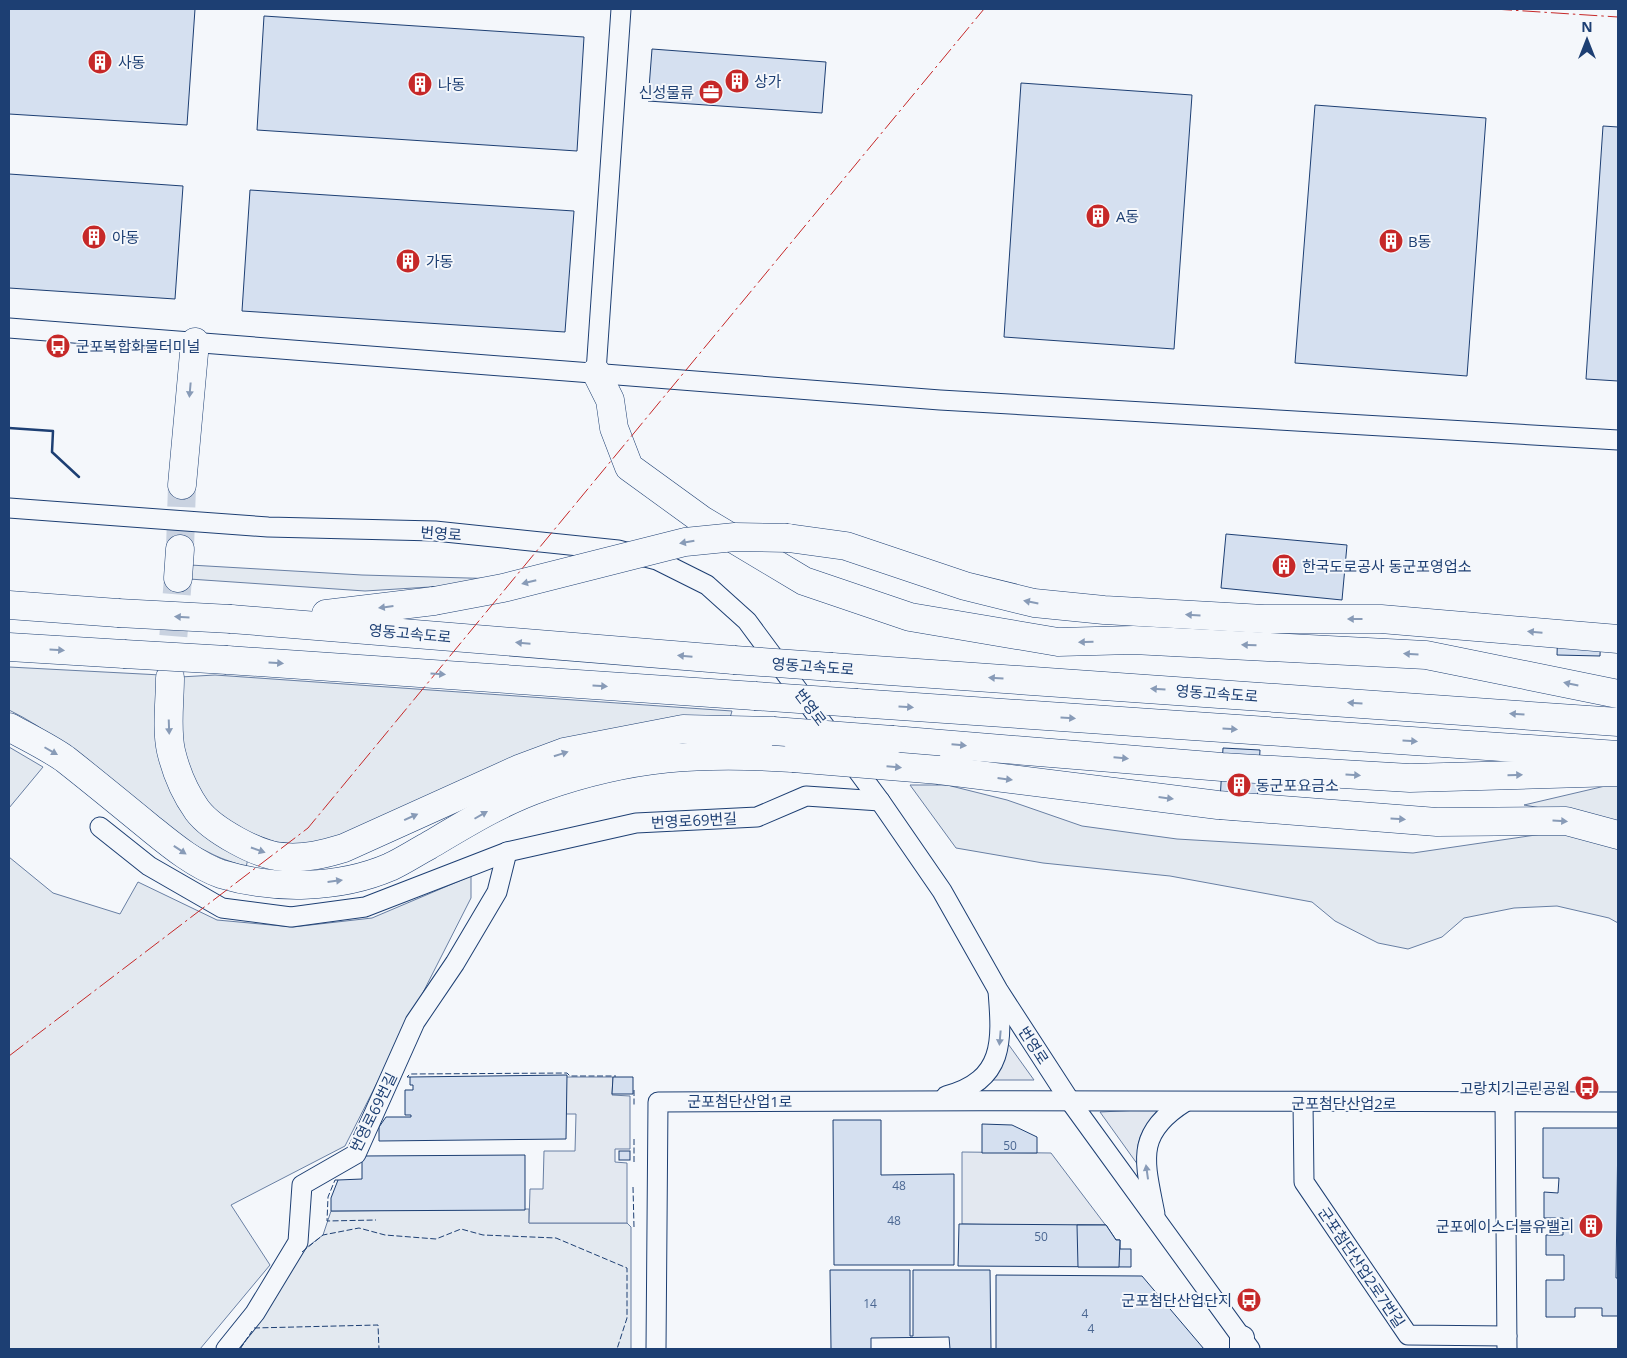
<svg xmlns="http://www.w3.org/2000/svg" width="1627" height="1358" font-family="'Open Sans','Noto Sans KR',sans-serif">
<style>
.green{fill:#e3e9f0;stroke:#687fa3}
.parking{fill:#e3e8f0;stroke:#687fa3}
.building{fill:#d5e0f0;stroke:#1d3f73}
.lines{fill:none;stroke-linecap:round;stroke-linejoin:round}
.highway-tunnel{stroke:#c9d2e0;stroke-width:28;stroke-dasharray:28 14;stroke-linecap:butt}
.minor-casing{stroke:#1d3f73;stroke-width:21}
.major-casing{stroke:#1d3f73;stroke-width:26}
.highway-casing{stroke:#1d3f73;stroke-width:29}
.minor{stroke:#f4f7fb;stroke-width:19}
.major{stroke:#f4f7fb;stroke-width:24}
.highway{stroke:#f4f7fb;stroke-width:28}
.highway-bridge-casing{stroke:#1d3f73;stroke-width:29;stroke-linecap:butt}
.highway-bridge{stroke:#f4f7fb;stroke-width:28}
.fence{stroke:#1d3f73;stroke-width:1;stroke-dasharray:6 2.5;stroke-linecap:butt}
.wall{stroke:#1d3f73;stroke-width:2.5}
.power{stroke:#c62828;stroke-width:1;stroke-dasharray:18 4 2.5 4;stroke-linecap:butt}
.oneway{fill:#889bb7}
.labels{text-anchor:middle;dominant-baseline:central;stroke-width:4;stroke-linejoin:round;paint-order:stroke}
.number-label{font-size:12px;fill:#4b6792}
.poi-label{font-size:15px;fill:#1d3f73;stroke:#f4f7fb;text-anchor:start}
.street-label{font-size:15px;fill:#1d3f73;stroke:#f4f7fb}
</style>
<rect width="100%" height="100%" fill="#f4f7fb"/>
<g class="green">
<polygon points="190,565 362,575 503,579 446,586 365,591 189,579"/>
<path d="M 9,667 L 161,675 L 162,760 L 249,855 L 246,867 C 236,863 224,860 214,855 C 139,820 85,747 9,710 Z"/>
<polygon points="215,675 732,711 730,718 338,839 307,845 276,842 248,832 209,808 190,779 177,724 180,677"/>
<polygon points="9,747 43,767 9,808"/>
<polygon points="1618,783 1618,826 1586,816 1524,805"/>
<polygon points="910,785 947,785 1007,800 1082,826 1177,839 1413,853 1556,832 1618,845 1618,923 1609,918 1557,906 1514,908 1464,918 1442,937 1408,949 1378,943 1335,921 1312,902 1170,876 1043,863 956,848"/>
<polygon points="9,857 53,893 120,914 138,882 217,920 293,927 372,918 471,876 471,898 345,1146 231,1205 270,1265 200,1349 9,1349"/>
<polygon points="529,1209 529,1223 627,1223 631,1227 631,1349 240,1349 302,1251 323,1235 331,1211"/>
</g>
<g class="parking">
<polygon points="1006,1041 1034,1080 987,1080"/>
<polygon points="566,1077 613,1077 612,1095 630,1096 630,1149 615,1149 615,1162 627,1163 627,1223 529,1223 530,1189 543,1189 544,1151 575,1151 576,1114 566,1114"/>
<polygon points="1161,1109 1141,1135 1138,1145 1138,1165 1100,1112"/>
<polygon points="962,1152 1051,1153 1107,1227 962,1224"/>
</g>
<g class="building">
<polygon points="9,9 195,9 187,125 9,114"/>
<polygon points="264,16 584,37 577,151 257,130"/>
<polygon points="652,49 826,62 822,113 648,101"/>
<polygon points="1021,83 1192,95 1174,349 1004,337"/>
<polygon points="1315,105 1486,118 1467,376 1295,363"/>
<polygon points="1603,126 1618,127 1618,381 1586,379"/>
<polygon points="9,174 183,186 175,299 9,288"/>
<polygon points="250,190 574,211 565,332 242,311"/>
<polygon points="1226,534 1347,545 1342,600 1221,588"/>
<polygon points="1558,624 1601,626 1600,656 1557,655"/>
<polygon points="1223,748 1260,750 1256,821 1219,819"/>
<polygon points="567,1075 566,1139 379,1141 379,1127 386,1117 411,1117 411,1115 405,1115 405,1090 413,1090 413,1085 410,1085 410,1077"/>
<polygon points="613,1077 633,1077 633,1094 612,1094"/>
<polygon points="833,1120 881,1120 881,1175 954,1174 954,1265 834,1265"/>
<polygon points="982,1124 1012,1125 1037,1137 1037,1153 982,1153"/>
<polygon points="1543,1128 1618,1128 1616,1278 1618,1278 1618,1316 1602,1316 1602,1308 1575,1308 1575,1317 1546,1317 1546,1280 1564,1280 1564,1255 1546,1255 1546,1235 1563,1235 1563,1218 1544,1218 1544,1192 1558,1193 1559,1178 1543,1178"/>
<rect x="619" y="1151" width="11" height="9"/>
<polygon points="525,1155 525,1210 331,1211 331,1198 338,1180 362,1179 362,1156"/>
<polygon points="959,1224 1106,1225 1116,1240 1120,1240 1120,1249 1131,1249 1131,1267 958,1266"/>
<polygon points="1077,1225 1106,1225 1116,1240 1120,1240 1119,1267 1078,1267"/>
<polygon points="830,1270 910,1270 910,1336 913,1336 913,1270 990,1270 991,1349 950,1349 949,1337 871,1338 871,1349 831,1349"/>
<polygon points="996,1275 1142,1276 1204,1349 996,1349"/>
</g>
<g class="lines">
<g class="highway-tunnel">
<polyline points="180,549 182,485"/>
<polyline points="170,678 178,578"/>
</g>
<defs>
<g id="minor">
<polyline points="9,328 940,400 1618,440"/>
<polyline points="596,372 621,9"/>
<polyline points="9,508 268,527 435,531 618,550 657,560 707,585 747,621 880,801 942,891 998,990 1070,1101 1250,1349"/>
<polyline points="100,827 149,866 222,908 291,917 365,907 507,852 636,823 757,817 806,796 880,801"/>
<path d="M 946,1096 C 1005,1080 1002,1041 998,991"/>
<polyline points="1505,1102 1507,1348"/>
<polyline points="1303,1103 1304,1182 1408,1335 1507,1336"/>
<path d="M 1155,1214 C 1145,1162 1134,1134 1185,1102"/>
<polyline points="226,1349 255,1313 298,1242 302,1185 356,1154 415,1022 455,963 497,892 507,852"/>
<path d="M 656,1349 L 658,1102 C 978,1099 1298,1102 1618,1102"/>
</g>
<polyline id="major" points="1242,1338 1242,1349"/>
<g id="highway">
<polyline points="596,372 610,400 614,428 629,467 702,520 804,581 910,617 1058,642 1133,640 1426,655 1618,694"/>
<polyline points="182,485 195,342"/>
<polyline points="788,538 846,546 965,586 1034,603 1104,610 1264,619 1381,619 1618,639"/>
<polyline points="178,578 180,549"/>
<polyline points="9,605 118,613"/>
<polyline points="326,614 434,601"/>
<polyline points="231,619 734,660"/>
<polyline points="9,647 124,654"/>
<polyline points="227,660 755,696"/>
<polyline points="832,667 1618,722"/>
<path d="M 170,678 C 170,701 166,728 171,751 C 176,772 185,793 197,810 C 212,830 259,856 283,857 C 305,859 324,854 344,848 L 521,768 L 564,752 L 683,729 L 773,731"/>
<polyline points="857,703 1618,755"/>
<path d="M 9,727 C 27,737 48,747 65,759 C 93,781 121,804 149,827 C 170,844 195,865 221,874 C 274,890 339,889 390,867 C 403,861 415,853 428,846 C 465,824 502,801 543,787 C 631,756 701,752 793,758"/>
<polyline points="893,740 1222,767 1410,778 1618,772"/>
<polyline points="939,770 1218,805 1437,822 1566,821 1618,835"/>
</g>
</defs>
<use href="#minor" class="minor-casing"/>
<use href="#major" class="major-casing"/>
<use href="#highway" class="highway-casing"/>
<use href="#minor" class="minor"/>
<use href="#major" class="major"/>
<use href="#highway" class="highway"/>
<defs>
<g id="highway-bridge">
<polyline points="434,601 503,588 685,542 735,537 788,538"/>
<polyline points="118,613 231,619"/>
<polyline points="124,654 227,660"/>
<polyline points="734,660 832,667"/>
<polyline points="755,696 857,703"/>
<polyline points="773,731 893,740"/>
<polyline points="793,758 939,770"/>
</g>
</defs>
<use href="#highway-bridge" class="highway-bridge-casing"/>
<use href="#highway-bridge" class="highway-bridge"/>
<g class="fence">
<polyline points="410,1077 407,1077 410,1074 567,1073 570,1076 616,1076"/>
<polyline points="634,1090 634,1105"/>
<polyline points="634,1162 634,1139"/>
<polyline points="338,1180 335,1180 328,1197 327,1221 376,1220"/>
<polyline points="633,1187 634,1227"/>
<polyline points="302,1252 323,1235 359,1228 385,1235 436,1239 461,1229 483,1235 556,1238 627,1268 627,1318 617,1349"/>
<polyline points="254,1328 378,1325 379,1349"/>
<polyline points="240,1349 252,1331"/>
</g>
<polyline class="wall" points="9,428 53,431 52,452 79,477"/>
<g class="power">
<polyline points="1494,9 1618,17"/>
<polyline points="9,1056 308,828 984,9"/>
</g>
</g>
<defs><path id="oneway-solid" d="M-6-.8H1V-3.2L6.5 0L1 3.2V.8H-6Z" transform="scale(1.25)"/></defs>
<g class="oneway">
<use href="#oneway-solid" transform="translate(190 390) rotate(95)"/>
<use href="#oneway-solid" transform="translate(687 542) rotate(170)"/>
<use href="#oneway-solid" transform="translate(529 582) rotate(166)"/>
<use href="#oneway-solid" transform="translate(1031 602) rotate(-169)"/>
<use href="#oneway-solid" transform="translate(386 607) rotate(173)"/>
<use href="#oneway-solid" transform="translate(1193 615) rotate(-177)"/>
<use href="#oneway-solid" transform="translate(182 617) rotate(-177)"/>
<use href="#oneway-solid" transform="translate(1355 619) rotate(180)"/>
<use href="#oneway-solid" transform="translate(1535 632) rotate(-175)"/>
<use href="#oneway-solid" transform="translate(1086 642) rotate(179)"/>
<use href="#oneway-solid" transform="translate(523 643) rotate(-175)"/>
<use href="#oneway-solid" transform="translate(1249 645) rotate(-178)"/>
<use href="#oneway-solid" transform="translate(57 650) rotate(4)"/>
<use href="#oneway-solid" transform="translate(1411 654) rotate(-177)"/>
<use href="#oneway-solid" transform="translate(685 656) rotate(-175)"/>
<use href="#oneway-solid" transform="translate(276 663) rotate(4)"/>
<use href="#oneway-solid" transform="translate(438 674) rotate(4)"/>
<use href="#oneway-solid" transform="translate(996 678) rotate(-176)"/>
<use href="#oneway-solid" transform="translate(1571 684) rotate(-168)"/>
<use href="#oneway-solid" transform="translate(600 686) rotate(4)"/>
<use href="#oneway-solid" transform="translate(1158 689) rotate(-176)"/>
<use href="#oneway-solid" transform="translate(1355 703) rotate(-176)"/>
<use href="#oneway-solid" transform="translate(906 707) rotate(4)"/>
<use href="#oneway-solid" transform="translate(1517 714) rotate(-176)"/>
<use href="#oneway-solid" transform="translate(1068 718) rotate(4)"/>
<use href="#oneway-solid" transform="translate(169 727) rotate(88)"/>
<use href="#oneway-solid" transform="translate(1230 729) rotate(4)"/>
<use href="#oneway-solid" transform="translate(1410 741) rotate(4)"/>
<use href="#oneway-solid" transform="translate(959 745) rotate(5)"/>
<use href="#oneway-solid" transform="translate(51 751) rotate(30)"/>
<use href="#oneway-solid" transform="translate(561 754) rotate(-18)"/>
<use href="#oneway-solid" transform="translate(1121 758) rotate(5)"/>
<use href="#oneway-solid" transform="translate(894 767) rotate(5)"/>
<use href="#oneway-solid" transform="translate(1353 775) rotate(3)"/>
<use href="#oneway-solid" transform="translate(1515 775) rotate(-2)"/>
<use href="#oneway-solid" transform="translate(1005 779) rotate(7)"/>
<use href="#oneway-solid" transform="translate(1166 798) rotate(7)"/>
<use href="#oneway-solid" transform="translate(481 815) rotate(-30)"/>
<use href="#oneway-solid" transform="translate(411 817) rotate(-24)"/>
<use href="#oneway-solid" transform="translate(1398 819) rotate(4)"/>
<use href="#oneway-solid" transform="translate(1560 821) rotate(3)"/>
<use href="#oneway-solid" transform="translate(180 850) rotate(34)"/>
<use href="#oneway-solid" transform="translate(258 850) rotate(19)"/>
<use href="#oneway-solid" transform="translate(335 881) rotate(-7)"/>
<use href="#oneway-solid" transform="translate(1000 1038) rotate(95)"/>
<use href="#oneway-solid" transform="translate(1147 1172) rotate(-98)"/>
</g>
<defs>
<symbol id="building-disc" viewBox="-11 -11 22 22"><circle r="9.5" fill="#c62828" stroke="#f4f7fb"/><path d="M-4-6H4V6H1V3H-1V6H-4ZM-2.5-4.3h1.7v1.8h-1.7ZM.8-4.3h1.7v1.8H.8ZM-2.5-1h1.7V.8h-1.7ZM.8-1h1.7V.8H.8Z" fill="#fff"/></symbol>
<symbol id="office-disc" viewBox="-11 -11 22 22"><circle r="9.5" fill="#c62828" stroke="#f4f7fb"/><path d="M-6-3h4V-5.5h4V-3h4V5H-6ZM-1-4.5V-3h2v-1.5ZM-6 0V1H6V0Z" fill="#fff"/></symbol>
<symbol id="bus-disc" viewBox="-11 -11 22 22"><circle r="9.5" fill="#c62828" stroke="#f4f7fb"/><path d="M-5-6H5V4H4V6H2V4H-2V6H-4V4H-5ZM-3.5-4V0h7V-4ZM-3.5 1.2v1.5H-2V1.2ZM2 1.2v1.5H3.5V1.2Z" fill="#fff"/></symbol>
</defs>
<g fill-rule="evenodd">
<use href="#building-disc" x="86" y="48" width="28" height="28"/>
<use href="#building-disc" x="723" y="67" width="28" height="28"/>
<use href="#building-disc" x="406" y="70" width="28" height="28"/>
<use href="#office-disc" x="697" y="78" width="28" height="28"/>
<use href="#building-disc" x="1084" y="202" width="28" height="28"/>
<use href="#building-disc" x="80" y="223" width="28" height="28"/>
<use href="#building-disc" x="1377" y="227" width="28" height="28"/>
<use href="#building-disc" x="394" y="247" width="28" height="28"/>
<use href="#bus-disc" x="44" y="332" width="28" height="28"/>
<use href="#building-disc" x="1270" y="552" width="28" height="28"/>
<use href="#building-disc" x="1225" y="771" width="28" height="28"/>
<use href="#bus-disc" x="1573" y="1074" width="28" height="28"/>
<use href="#building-disc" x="1577" y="1212" width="28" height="28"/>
<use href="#bus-disc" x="1235" y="1286" width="28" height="28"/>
</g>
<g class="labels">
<g class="number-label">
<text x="1010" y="1145">50</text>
<text x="899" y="1185">48</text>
<text x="894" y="1220">48</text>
<text x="1041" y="1236">50</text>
<text x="870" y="1303">14</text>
<text x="1085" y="1313">4</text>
<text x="1091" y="1328">4</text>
</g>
<g class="poi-label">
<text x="118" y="62">사동</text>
<text x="754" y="81">상가</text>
<text x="438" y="84">나동</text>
<text x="694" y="92" text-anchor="end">신성물류</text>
<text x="1116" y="216">A동</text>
<text x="112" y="237">아동</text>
<text x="1408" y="241">B동</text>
<text x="426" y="261">가동</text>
<text x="76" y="346">군포복합화물터미널</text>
<text x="1302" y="566">한국도로공사 동군포영업소</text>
<text x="1256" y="785">동군포요금소</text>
<text x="1570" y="1088" text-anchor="end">고랑치기근린공원</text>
<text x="1574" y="1226" text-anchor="end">군포에이스더블유밸리</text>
<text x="1232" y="1300" text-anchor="end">군포첨단산업단지</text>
</g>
<g class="street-label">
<text transform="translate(441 533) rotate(4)">번영로</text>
<text transform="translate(410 633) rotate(5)">영동고속도로</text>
<text transform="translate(813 666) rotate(4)">영동고속도로</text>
<text transform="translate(1217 693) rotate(4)">영동고속도로</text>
<text transform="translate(811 707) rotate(53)">번영로</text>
<text transform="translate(694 820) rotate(-3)">번영로69번길</text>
<text transform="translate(1034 1045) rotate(57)">번영로</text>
<text x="740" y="1101">군포첨단산업1로</text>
<text x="1344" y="1103">군포첨단산업2로</text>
<text transform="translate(373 1112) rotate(-64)">번영로69번길</text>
<text transform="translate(1362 1267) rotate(56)">군포첨단산업2로7번길</text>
</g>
</g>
<rect width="1627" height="1358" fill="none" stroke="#1d3f73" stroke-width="20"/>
<g transform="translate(1587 40)" stroke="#f4f7fb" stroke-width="4" paint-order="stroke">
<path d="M0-4L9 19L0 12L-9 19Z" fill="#1d3f73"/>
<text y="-8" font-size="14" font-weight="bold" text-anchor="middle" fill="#1d3f73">N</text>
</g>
</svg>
